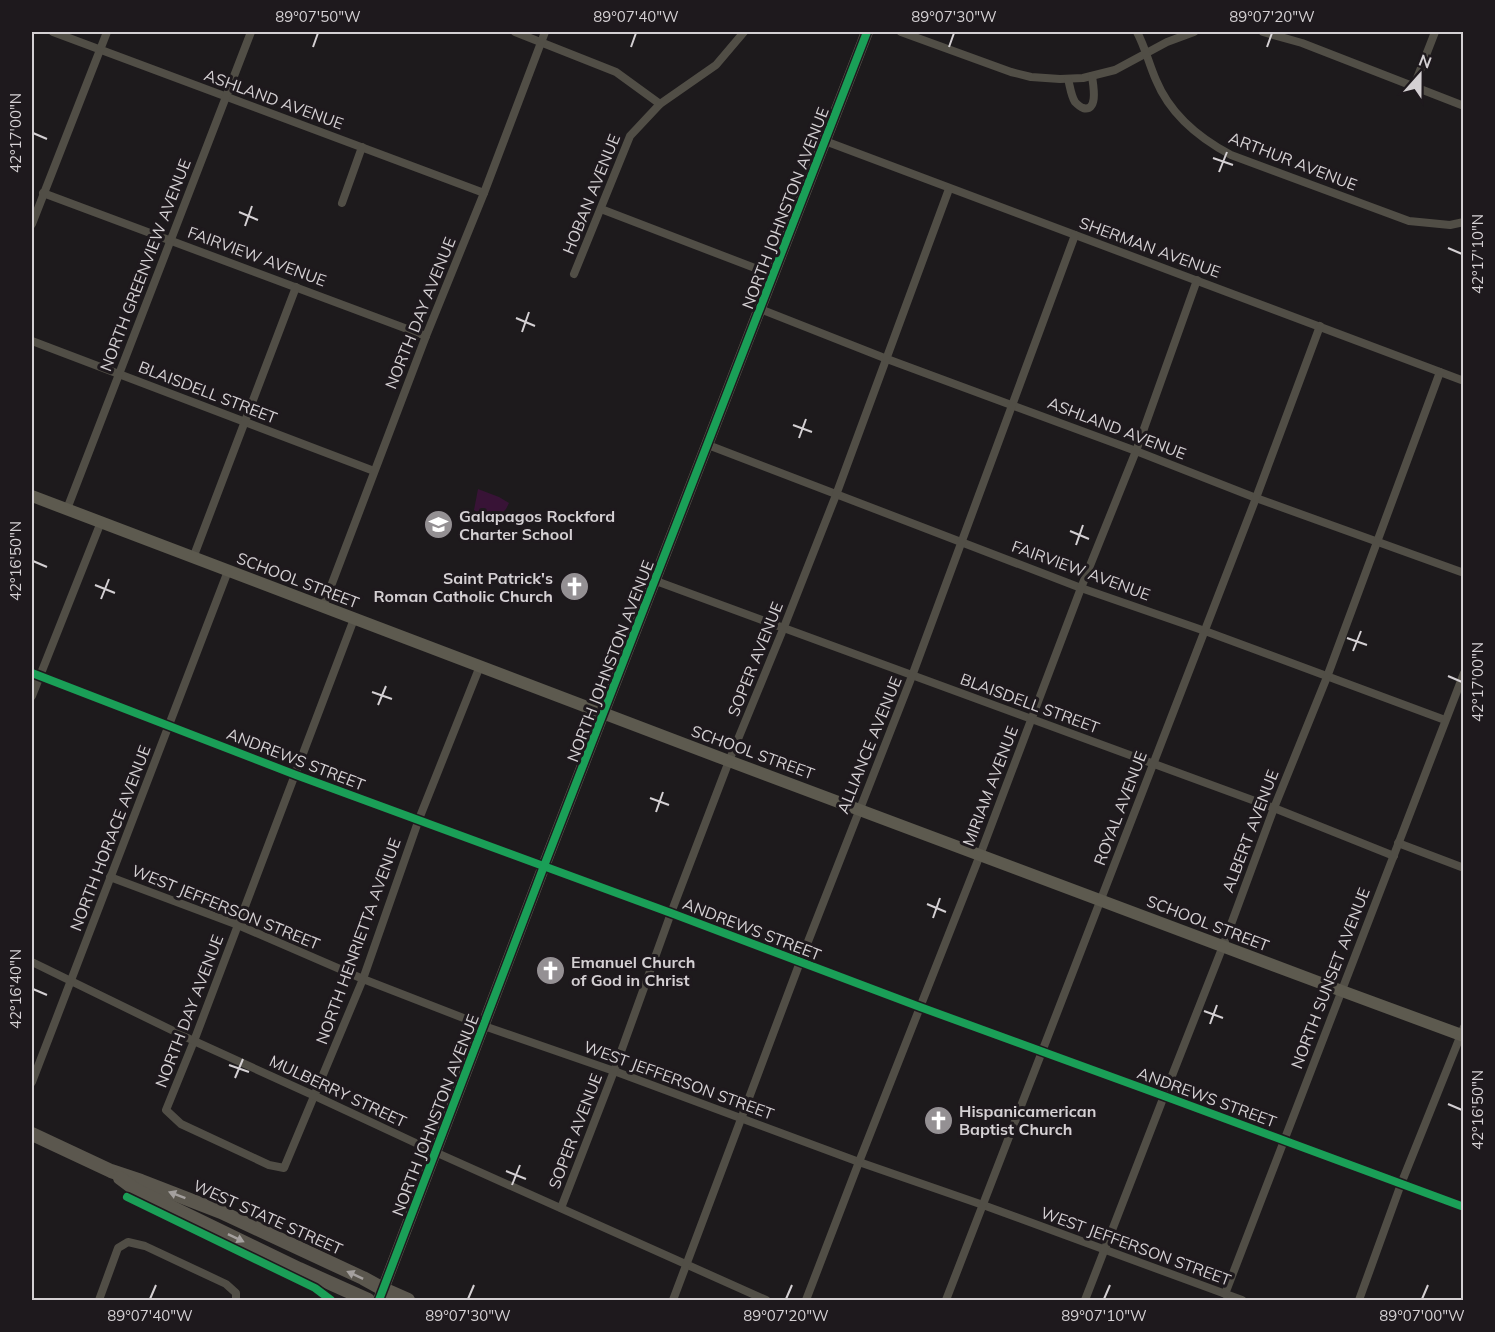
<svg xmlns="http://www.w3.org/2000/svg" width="1495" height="1332" font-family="Mulish,sans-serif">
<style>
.park{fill:#381336}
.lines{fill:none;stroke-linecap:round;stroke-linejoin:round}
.street{stroke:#514e46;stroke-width:8}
.secondary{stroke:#5d5a4f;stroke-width:12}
.primary{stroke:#5b574e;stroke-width:14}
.cycleway-casing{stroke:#1e191d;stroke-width:11}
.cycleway{stroke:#1a9f57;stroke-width:8}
.oneway{fill:#a4a09e}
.ticks{fill:none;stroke:#d4d0d3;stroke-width:2}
.labels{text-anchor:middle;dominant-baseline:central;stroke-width:6;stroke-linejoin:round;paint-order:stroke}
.street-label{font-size:16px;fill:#d4d0d3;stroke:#1e191d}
.poi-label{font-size:16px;font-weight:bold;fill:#d4d0d3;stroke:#1e191d;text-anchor:start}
.neatline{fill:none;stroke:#d4d0d3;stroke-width:2}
.ticks-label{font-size:15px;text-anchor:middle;fill:#d4d0d3}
</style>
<rect width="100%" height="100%" fill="#1d1a1c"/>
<polygon class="park" points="478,489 499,497 509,503 506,509 491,524 485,522 486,520 474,510"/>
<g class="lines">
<g class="street">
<polyline points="53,32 484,193"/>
<polyline points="515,32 616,72 660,104"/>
<polyline points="901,32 1011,72 1031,77 1060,79 1083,78 1115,70 1167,42 1194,32"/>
<path d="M 1137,32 C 1145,47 1149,64 1156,80 C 1170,114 1199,138 1231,155 L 1409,221 L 1450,225 L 1464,222"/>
<polyline points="1263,32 1302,43 1464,106"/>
<path d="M 1068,79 C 1070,86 1071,96 1075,102 C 1077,104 1080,107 1083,108 C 1099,112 1093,84 1092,76"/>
<polyline points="1414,86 1435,32"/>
<polyline points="825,141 1464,381"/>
<polyline points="43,193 426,336"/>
<polyline points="342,203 362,147"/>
<polyline points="601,209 773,275"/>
<polyline points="32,224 107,32"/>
<polyline points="574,274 630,136 660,104 716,65 744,32"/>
<polyline points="760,309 887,359 1136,451 1256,498 1464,573"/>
<polyline points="32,341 374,471"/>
<polyline points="708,445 1081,588 1205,631 1445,720"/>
<polyline points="67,509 251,32"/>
<polyline points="193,558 296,287"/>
<polyline points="656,581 1274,808 1394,856"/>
<polyline points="323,607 426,336 484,193 545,32"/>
<polyline points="354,619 194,1041 166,1110 181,1124 269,1165 284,1168 363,979 419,819 480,666"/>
<polyline points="32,673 296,775 671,913 920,1007 1164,1096 1464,1207"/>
<polyline points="32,696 101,522"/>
<polyline points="1398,843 1464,868"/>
<polyline points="110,877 238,925 363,979 484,1026 614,1071 859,1162 983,1205 1242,1300"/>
<polyline points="32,962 194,1041 315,1096 435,1152 766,1300"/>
<polyline points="32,1082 228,571"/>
<polyline points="561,1208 614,1071 671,913 729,761 784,627 836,495 949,189"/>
<polyline points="1225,1294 1464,673"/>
<polyline points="99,1300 118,1248 128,1242 145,1246 226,1284 236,1293 236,1300"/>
<polyline points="673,1300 800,962 912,676 1075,235"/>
<polyline points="806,1300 859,1162 980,855 1081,588 1136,451 1197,280"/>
<polyline points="946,1300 1256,498 1320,326"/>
<polyline points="1085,1300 1164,1096 1223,946 1274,808 1327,677 1440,372"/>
<polyline points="1359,1300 1401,1184 1464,1027"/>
</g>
<g class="secondary">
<polyline points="32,496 729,761 1342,991 1464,1036"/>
<polyline points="379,1300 544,866 867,32"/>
</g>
<g class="primary">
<polyline points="32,1134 111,1171 141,1181 221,1212 363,1278 383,1289 408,1300"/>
<polyline points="120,1178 136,1190 299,1269 368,1300"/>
</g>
<defs>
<g id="cycleway">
<polyline points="32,673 296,775 671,913 920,1007 1164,1096 1464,1207"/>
<polyline points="127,1197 315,1288 331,1300"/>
<polyline points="379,1300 544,866 867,32"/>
</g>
</defs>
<use href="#cycleway" class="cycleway-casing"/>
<use href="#cycleway" class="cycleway"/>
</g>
<defs><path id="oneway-solid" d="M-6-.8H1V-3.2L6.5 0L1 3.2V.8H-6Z" transform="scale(1.5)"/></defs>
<g class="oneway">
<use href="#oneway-solid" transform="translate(177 1195) rotate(-159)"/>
<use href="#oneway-solid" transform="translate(236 1238) rotate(26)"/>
<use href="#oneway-solid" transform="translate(355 1275) rotate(-155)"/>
</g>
<path class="ticks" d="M 313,47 L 318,33M 631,47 L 636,33M 949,47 L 954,33M 1267,47 L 1272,33M 33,133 L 47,139M 1213,158 L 1233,165M 1219,172 L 1227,152M 239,212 L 258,220M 245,226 L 252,206M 1448,248 L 1462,254M 516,318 L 535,326M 522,332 L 529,312M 793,425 L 812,432M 799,438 L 806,419M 1070,531 L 1089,539M 1076,545 L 1083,525M 33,561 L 47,567M 95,585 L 115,593M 101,599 L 109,579M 1347,638 L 1367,645M 1353,651 L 1361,631M 1448,676 L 1462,682M 372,692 L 392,699M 378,705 L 386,686M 650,798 L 669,805M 656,812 L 663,792M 927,904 L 946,912M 933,918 L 940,898M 33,989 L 47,995M 1204,1011 L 1223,1018M 1210,1024 L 1217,1005M 229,1065 L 249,1072M 235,1078 L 243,1059M 1448,1104 L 1462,1110M 506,1171 L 526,1179M 512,1185 L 520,1165M 150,1299 L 156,1285M 468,1299 L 474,1285M 786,1299 L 792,1285M 1104,1299 L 1110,1285M 1422,1299 L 1428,1285"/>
<defs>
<symbol id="school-disc" viewBox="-11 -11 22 22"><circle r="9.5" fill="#949093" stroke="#1e191d"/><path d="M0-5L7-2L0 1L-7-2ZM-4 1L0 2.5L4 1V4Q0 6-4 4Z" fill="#fff"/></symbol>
<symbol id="church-disc" viewBox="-11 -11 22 22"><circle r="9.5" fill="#949093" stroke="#1e191d"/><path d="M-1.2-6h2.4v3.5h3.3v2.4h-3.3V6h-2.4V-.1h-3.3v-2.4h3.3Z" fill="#fff"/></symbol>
</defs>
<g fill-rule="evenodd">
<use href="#school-disc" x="422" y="508" width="33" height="33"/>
<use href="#church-disc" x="558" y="570" width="33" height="33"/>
<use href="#church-disc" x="534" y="954" width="33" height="33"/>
<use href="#church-disc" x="922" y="1104" width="33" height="33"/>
</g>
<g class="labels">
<g class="street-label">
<text transform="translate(274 99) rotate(20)">ASHLAND AVENUE</text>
<text transform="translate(1293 161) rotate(21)">ARTHUR AVENUE</text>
<text transform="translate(591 194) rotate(-68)">HOBAN AVENUE</text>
<text transform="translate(785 208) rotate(-69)">NORTH JOHNSTON AVENUE</text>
<text transform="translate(1150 247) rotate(20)">SHERMAN AVENUE</text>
<text transform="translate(257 256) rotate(20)">FAIRVIEW AVENUE</text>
<text transform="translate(145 265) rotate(-69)">NORTH GREENVIEW AVENUE</text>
<text transform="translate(420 313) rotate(-68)">NORTH DAY AVENUE</text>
<text transform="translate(208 392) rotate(21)">BLAISDELL STREET</text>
<text transform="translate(1117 428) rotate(21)">ASHLAND AVENUE</text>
<text transform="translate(1081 570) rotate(20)">FAIRVIEW AVENUE</text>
<text transform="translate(298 580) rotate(21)">SCHOOL STREET</text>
<text transform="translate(755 659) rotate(-68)">SOPER AVENUE</text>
<text transform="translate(610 661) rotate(-69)">NORTH JOHNSTON AVENUE</text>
<text transform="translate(1030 703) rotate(20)">BLAISDELL STREET</text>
<text transform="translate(869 745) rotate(-68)">ALLIANCE AVENUE</text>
<text transform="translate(753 752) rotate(20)">SCHOOL STREET</text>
<text transform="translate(296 759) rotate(21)">ANDREWS STREET</text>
<text transform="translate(990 786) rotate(-69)">MIRIAM AVENUE</text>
<text transform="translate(1120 808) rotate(-69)">ROYAL AVENUE</text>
<text transform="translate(1250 831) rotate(-69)">ALBERT AVENUE</text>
<text transform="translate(110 838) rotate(-69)">NORTH HORACE AVENUE</text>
<text transform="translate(226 907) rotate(22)">WEST JEFFERSON STREET</text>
<text transform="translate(1208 923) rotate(21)">SCHOOL STREET</text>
<text transform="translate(752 929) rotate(21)">ANDREWS STREET</text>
<text transform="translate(358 941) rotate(-70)">NORTH HENRIETTA AVENUE</text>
<text transform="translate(1330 978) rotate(-69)">NORTH SUNSET AVENUE</text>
<text transform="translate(189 1011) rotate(-69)">NORTH DAY AVENUE</text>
<text transform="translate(679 1080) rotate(20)">WEST JEFFERSON STREET</text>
<text transform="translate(338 1091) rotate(25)">MULBERRY STREET</text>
<text transform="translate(1207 1097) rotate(20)">ANDREWS STREET</text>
<text transform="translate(435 1115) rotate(-69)">NORTH JOHNSTON AVENUE</text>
<text transform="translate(575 1131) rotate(-69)">SOPER AVENUE</text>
<text transform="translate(268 1217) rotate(24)">WEST STATE STREET</text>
<text transform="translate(1136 1246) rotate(20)">WEST JEFFERSON STREET</text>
</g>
<g class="poi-label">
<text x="459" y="516">Galapagos Rockford<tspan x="459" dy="18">Charter School</tspan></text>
<text x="553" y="578" text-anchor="end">Saint Patrick's<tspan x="553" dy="18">Roman Catholic Church</tspan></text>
<text x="571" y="962">Emanuel Church<tspan x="571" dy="18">of God in Christ</tspan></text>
<text x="959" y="1111">Hispanicamerican<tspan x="959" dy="18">Baptist Church</tspan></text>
</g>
</g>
<rect width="1495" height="1332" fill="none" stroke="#1e191d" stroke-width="66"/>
<g transform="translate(1420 75) rotate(21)" stroke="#1e191d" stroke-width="4.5" paint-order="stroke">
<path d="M0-4.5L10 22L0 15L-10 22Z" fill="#d4d0d3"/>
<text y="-9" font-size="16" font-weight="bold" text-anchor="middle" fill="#d4d0d3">N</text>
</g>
<rect x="33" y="33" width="1429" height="1266" class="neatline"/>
<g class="ticks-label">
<text x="318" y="22">89°07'50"W</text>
<text x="636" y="22">89°07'40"W</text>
<text x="954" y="22">89°07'30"W</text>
<text x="1272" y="22">89°07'20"W</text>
<text transform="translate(16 133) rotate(-90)" y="5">42°17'00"N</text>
<text transform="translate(1478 254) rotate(-90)" y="5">42°17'10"N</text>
<text transform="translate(16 561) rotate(-90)" y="5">42°16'50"N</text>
<text transform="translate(1478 682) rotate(-90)" y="5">42°17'00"N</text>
<text transform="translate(16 989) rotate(-90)" y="5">42°16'40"N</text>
<text transform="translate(1478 1110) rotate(-90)" y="5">42°16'50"N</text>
<text x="150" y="1321">89°07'40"W</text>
<text x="468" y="1321">89°07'30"W</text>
<text x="786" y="1321">89°07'20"W</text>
<text x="1104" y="1321">89°07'10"W</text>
<text x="1422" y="1321">89°07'00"W</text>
</g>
</svg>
